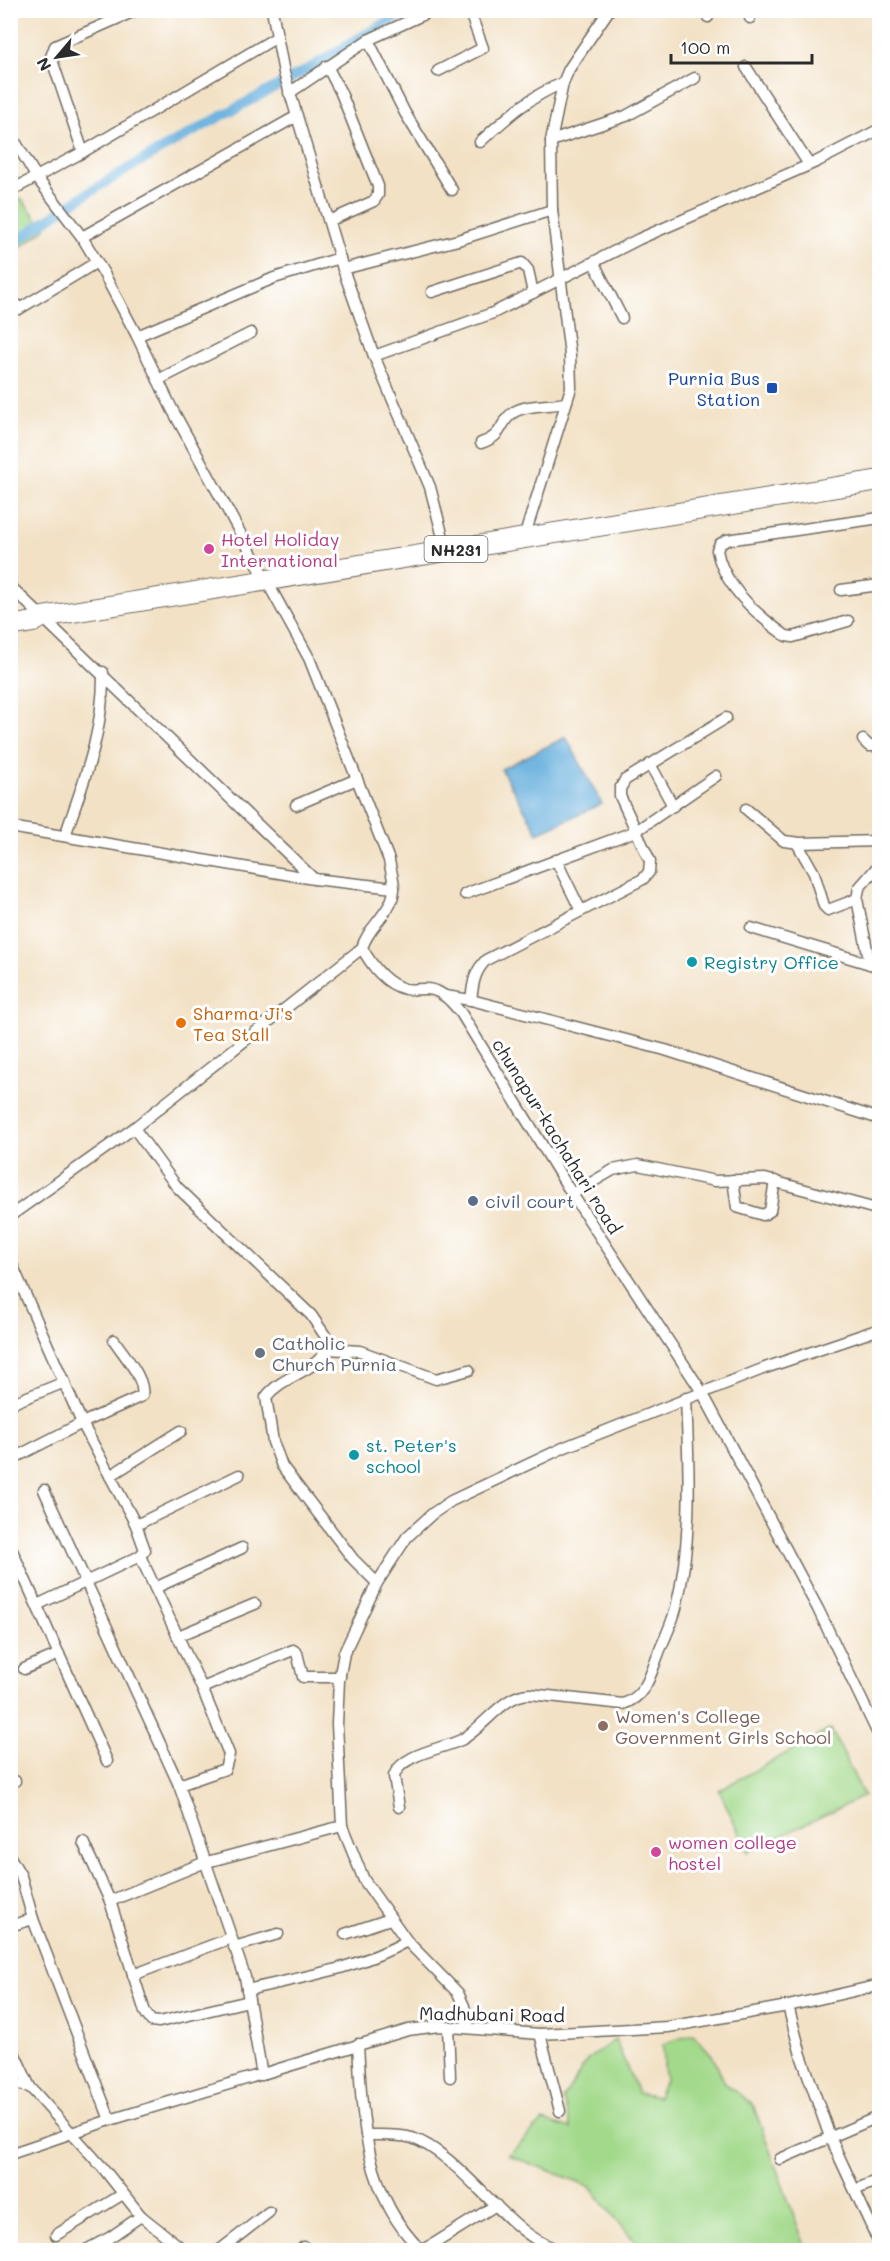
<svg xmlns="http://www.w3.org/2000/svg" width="890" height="2261" font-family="Mali,sans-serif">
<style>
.green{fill:#a2d98a;stroke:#66825a;stroke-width:1.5}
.water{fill:#64addc;stroke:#486c84;stroke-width:1.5}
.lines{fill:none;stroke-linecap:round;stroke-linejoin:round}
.canal{stroke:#64addc;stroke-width:10}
.street-casing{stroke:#716b61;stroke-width:13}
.highway-casing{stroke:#716b61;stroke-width:22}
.street{stroke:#fff;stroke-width:10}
.highway{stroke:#fff;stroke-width:20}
.transit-dot{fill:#1a4fb4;stroke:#fff;stroke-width:2}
.hotel-dot{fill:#d1479c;stroke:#fff;stroke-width:2}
.culture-dot{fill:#0f9aa8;stroke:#fff;stroke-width:2}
.food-dot{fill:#e8710a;stroke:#fff;stroke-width:2}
.service-dot{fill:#5c6f8a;stroke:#fff;stroke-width:2}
.worship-dot{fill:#6b7280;stroke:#fff;stroke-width:2}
.education-dot{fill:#8d6e63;stroke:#fff;stroke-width:2}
.labels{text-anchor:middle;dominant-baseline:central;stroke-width:6;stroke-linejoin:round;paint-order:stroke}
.shield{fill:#fff;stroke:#6b6b6b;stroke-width:1.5}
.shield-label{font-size:16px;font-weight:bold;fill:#2b2b2b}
.transit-label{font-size:18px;fill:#164399;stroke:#fff;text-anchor:end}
.hotel-label{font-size:18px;fill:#b23c85;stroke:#fff;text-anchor:start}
.culture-label{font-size:18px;fill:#0d838f;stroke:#fff;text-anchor:start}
.food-label{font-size:18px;fill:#c56008;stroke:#fff;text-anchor:start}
.street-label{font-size:18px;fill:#2b2b2b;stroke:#fff}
.service-label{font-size:18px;fill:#4e5e75;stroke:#fff;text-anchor:start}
.worship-label{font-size:18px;fill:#5b616d;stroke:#fff;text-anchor:start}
.education-label{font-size:18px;fill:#785e54;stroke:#fff;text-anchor:start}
</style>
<rect width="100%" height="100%" fill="#fff"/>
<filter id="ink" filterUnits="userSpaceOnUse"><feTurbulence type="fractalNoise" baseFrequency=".0167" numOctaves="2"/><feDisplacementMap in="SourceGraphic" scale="12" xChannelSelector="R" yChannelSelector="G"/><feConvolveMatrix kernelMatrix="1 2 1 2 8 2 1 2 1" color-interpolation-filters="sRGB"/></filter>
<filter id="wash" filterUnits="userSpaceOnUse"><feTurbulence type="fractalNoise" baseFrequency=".008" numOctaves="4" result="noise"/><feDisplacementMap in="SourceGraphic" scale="24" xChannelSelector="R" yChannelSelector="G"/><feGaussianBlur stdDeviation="1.35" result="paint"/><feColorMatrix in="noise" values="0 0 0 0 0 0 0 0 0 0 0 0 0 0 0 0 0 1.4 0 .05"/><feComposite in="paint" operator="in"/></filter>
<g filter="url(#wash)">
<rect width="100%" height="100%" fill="#f2e1c5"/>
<g class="green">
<polygon points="21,198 45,229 11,254 11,203"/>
<polygon points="831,1729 864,1796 748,1852 719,1790"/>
<polygon points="693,2034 712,2055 725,2083 753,2105 804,2243 801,2250 642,2250 589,2186 508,2155 543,2121 571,2129 563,2099 588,2059 615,2040 638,2093 658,2097 665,2080 663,2044"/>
</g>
<polygon class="water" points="566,737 602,804 538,833 501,769"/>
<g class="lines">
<path class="canal" d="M 10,246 C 101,179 201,127 301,73 C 338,53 372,27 412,10"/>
</g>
</g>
<g filter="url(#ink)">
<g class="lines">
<defs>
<g id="street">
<polyline points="272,10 284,73 343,269 374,356 430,487 447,553"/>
<polyline points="704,10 708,17"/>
<polyline points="747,10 750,18"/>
<polyline points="368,40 405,113 452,190"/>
<polyline points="327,66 341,93 378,186 378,195 374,201 329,221"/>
<polyline points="746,67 808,163"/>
<polyline points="438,71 483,48 469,10"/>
<polyline points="289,93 368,40 433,10"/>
<path d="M 10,133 L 37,178 L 82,237 L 103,272 L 137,336 L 172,409 L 309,658 L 389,860 C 390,868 394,879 394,889 C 393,912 368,926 362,948 C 372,966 385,984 405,989 C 414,991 424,987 433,990 C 445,993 453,1004 461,1013 L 572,1194 L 702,1392 L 818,1609 L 880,1738"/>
<polyline points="551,141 626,116 695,78"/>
<path d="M 480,142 C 506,118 530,96 563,83"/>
<polyline points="83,152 51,57 55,46 137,10"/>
<polyline points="10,191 83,152 277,37"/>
<polyline points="82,237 297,116"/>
<polyline points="594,263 622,318"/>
<polyline points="343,269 458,240 552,210"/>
<polyline points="432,292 522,263 528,270 533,293"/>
<polyline points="10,296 19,309 97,262"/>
<polyline points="137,336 274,278 340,258"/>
<polyline points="374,356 493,313 639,239 816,162 880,129"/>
<polyline points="158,380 251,333"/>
<path d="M 481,443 C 506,435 498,422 514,412 C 526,404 551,406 565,403"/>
<polyline points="523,541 571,388 570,355 552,210 551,141 563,83 569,69 609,10"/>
<polyline points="10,586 314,879"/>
<polyline points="841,590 880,585"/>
<path d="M 848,621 L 793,637 L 786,636 C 758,616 723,585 717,550 L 720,544 L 727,540 L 880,518"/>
<polyline points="863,740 869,746 880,746"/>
<polyline points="650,764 673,806"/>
<polyline points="296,805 357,779"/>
<polyline points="746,809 784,841 800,843 880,841"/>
<polyline points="10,827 314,879 394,888"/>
<path d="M 65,836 C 84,780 104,732 103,672"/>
<polyline points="797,843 814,873 824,906 828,910 857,899"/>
<polyline points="556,860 581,911"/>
<polyline points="465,894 636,831 716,776"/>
<polyline points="751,928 880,967"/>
<polyline points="870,964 857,899 859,888 880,864"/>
<polyline points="445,996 471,1000 665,1050 880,1119"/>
<path d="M 471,1000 C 473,984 474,972 486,960 L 643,879 L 649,872 L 650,861 L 620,796 L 620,789 L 625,780 L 726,718"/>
<path d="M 134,1128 L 177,1187 L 311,1315 L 326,1337 L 328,1349 C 313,1373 283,1375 266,1397 L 273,1442 L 282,1466 L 353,1559 L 377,1583"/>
<polyline points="733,1180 737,1207 763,1215 770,1211 775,1181"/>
<polyline points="572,1194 613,1170 638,1165 715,1181 765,1179 880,1210"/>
<polyline points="10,1216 134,1128 362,948"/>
<polyline points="10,1260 82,1423 136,1525 145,1550 140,1556 37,1605"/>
<polyline points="328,1349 360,1351 436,1379 469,1370"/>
<polyline points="10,1404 65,1382"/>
<path d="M 10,1460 L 82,1423 L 142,1396 C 146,1379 123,1354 114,1340"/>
<polyline points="110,1476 181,1431"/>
<polyline points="44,1490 179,1785 245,1977 262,2075"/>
<polyline points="136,1525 239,1475"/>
<polyline points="10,1546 107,1761"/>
<polyline points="140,1556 202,1688 229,1754 225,1769 179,1785"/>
<polyline points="155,1588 242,1548"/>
<polyline points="178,1636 255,1604"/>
<polyline points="24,1669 59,1654"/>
<polyline points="202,1688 293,1650 297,1653 303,1677 340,1677"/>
<polyline points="10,1783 15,1781"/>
<path d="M 399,1807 L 394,1776 C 401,1754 442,1749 461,1740 C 484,1728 503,1694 530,1694 L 623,1704 C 646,1696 650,1676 658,1655 C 664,1639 672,1624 676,1608 C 693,1539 689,1468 686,1398"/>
<polyline points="83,1842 110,1901 145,2012 151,2021 159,2022 249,2001"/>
<polyline points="10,1857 21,1876 33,1919 110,2120"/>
<polyline points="110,1901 203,1863 342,1826"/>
<polyline points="10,1926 33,1919"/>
<polyline points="345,1934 390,1919"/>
<polyline points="234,1947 278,1934"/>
<polyline points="133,1975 231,1938"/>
<path d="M 247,1990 C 302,1977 357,1969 407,1941"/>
<polyline points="788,2006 801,2055 830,2137 880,2245"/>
<polyline points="448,2026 450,2077"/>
<polyline points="468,2027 464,2006 458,1993 407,1941 364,1880 342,1826 337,1724 339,1680 344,1653 377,1583 407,1537 432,1514 451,1501 565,1447 765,1368 880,1329"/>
<polyline points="540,2034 560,2111"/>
<polyline points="10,2044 30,2087 103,2168 141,2216 184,2250"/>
<path d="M 358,2044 C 362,2118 365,2196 421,2250"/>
<polyline points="10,2083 30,2087"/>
<path d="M 366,2135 C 381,2135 398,2134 412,2138 C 464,2155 516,2248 566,2250"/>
<polyline points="10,2154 110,2120 408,2030 439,2026 540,2034 668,2027 788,2006 880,1985"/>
<polyline points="780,2159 880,2116"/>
<polyline points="855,2190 880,2179"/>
<polyline points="56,2235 123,2194"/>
<polyline points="86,2250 109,2238 141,2216"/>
<polyline points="220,2250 269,2212"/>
<polyline points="300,2250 304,2247"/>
<polyline points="424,2250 496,2205"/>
</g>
<polyline id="highway" points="10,626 33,622 42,617 880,480"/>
</defs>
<use href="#street" class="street-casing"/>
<use href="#highway" class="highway-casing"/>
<use href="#street" class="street"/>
<use href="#highway" class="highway"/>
</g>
</g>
<rect class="transit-dot" x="766" y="382" width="12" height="12" rx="3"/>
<g class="hotel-dot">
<circle cx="209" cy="549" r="6"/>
<circle cx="656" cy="1852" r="6"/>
</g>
<g class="culture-dot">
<circle cx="692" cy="962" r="6"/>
<circle cx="354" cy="1455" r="6"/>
</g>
<circle class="food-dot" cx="181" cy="1023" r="6"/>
<circle class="service-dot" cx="473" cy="1201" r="6"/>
<circle class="worship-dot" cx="260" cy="1353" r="6"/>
<circle class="education-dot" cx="603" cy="1726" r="6"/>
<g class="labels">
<rect class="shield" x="424.5" y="536" width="63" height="26" rx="4.5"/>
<g class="shield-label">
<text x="456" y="549">NH231</text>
</g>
<g class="transit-label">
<text x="760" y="378">Purnia Bus<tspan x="760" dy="21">Station</tspan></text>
</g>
<g class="hotel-label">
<text x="221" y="539">Hotel Holiday<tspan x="221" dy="21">International</tspan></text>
<text x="668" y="1842">women college<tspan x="668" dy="21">hostel</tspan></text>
</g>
<g class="culture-label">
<text x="704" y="962">Registry Office</text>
<text x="366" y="1445">st. Peter's<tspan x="366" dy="21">school</tspan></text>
</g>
<g class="food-label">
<text x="193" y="1013">Sharma Ji's<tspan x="193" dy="21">Tea Stall</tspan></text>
</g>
<g class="street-label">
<text transform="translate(557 1136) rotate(58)">chunapur-kachahari road</text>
<text transform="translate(492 2014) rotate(1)">Madhubani Road</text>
</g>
<g class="service-label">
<text x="485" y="1201">civil court</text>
</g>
<g class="worship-label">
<text x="272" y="1343">Catholic<tspan x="272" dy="21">Church Purnia</tspan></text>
</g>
<g class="education-label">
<text x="615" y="1716">Women's College<tspan x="615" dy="21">Government Girls School</tspan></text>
</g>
</g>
<rect width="890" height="2261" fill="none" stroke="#fff" stroke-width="36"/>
<g transform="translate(57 57) rotate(241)" stroke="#ffffff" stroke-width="4.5" paint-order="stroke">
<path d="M0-4.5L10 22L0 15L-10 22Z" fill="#2b2b2b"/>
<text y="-9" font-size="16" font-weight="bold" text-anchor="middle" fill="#2b2b2b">N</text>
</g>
<path d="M671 54v9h141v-9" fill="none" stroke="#2b2b2b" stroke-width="3"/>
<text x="680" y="54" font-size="18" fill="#2b2b2b" stroke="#ffffff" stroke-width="4.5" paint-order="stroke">100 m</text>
</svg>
